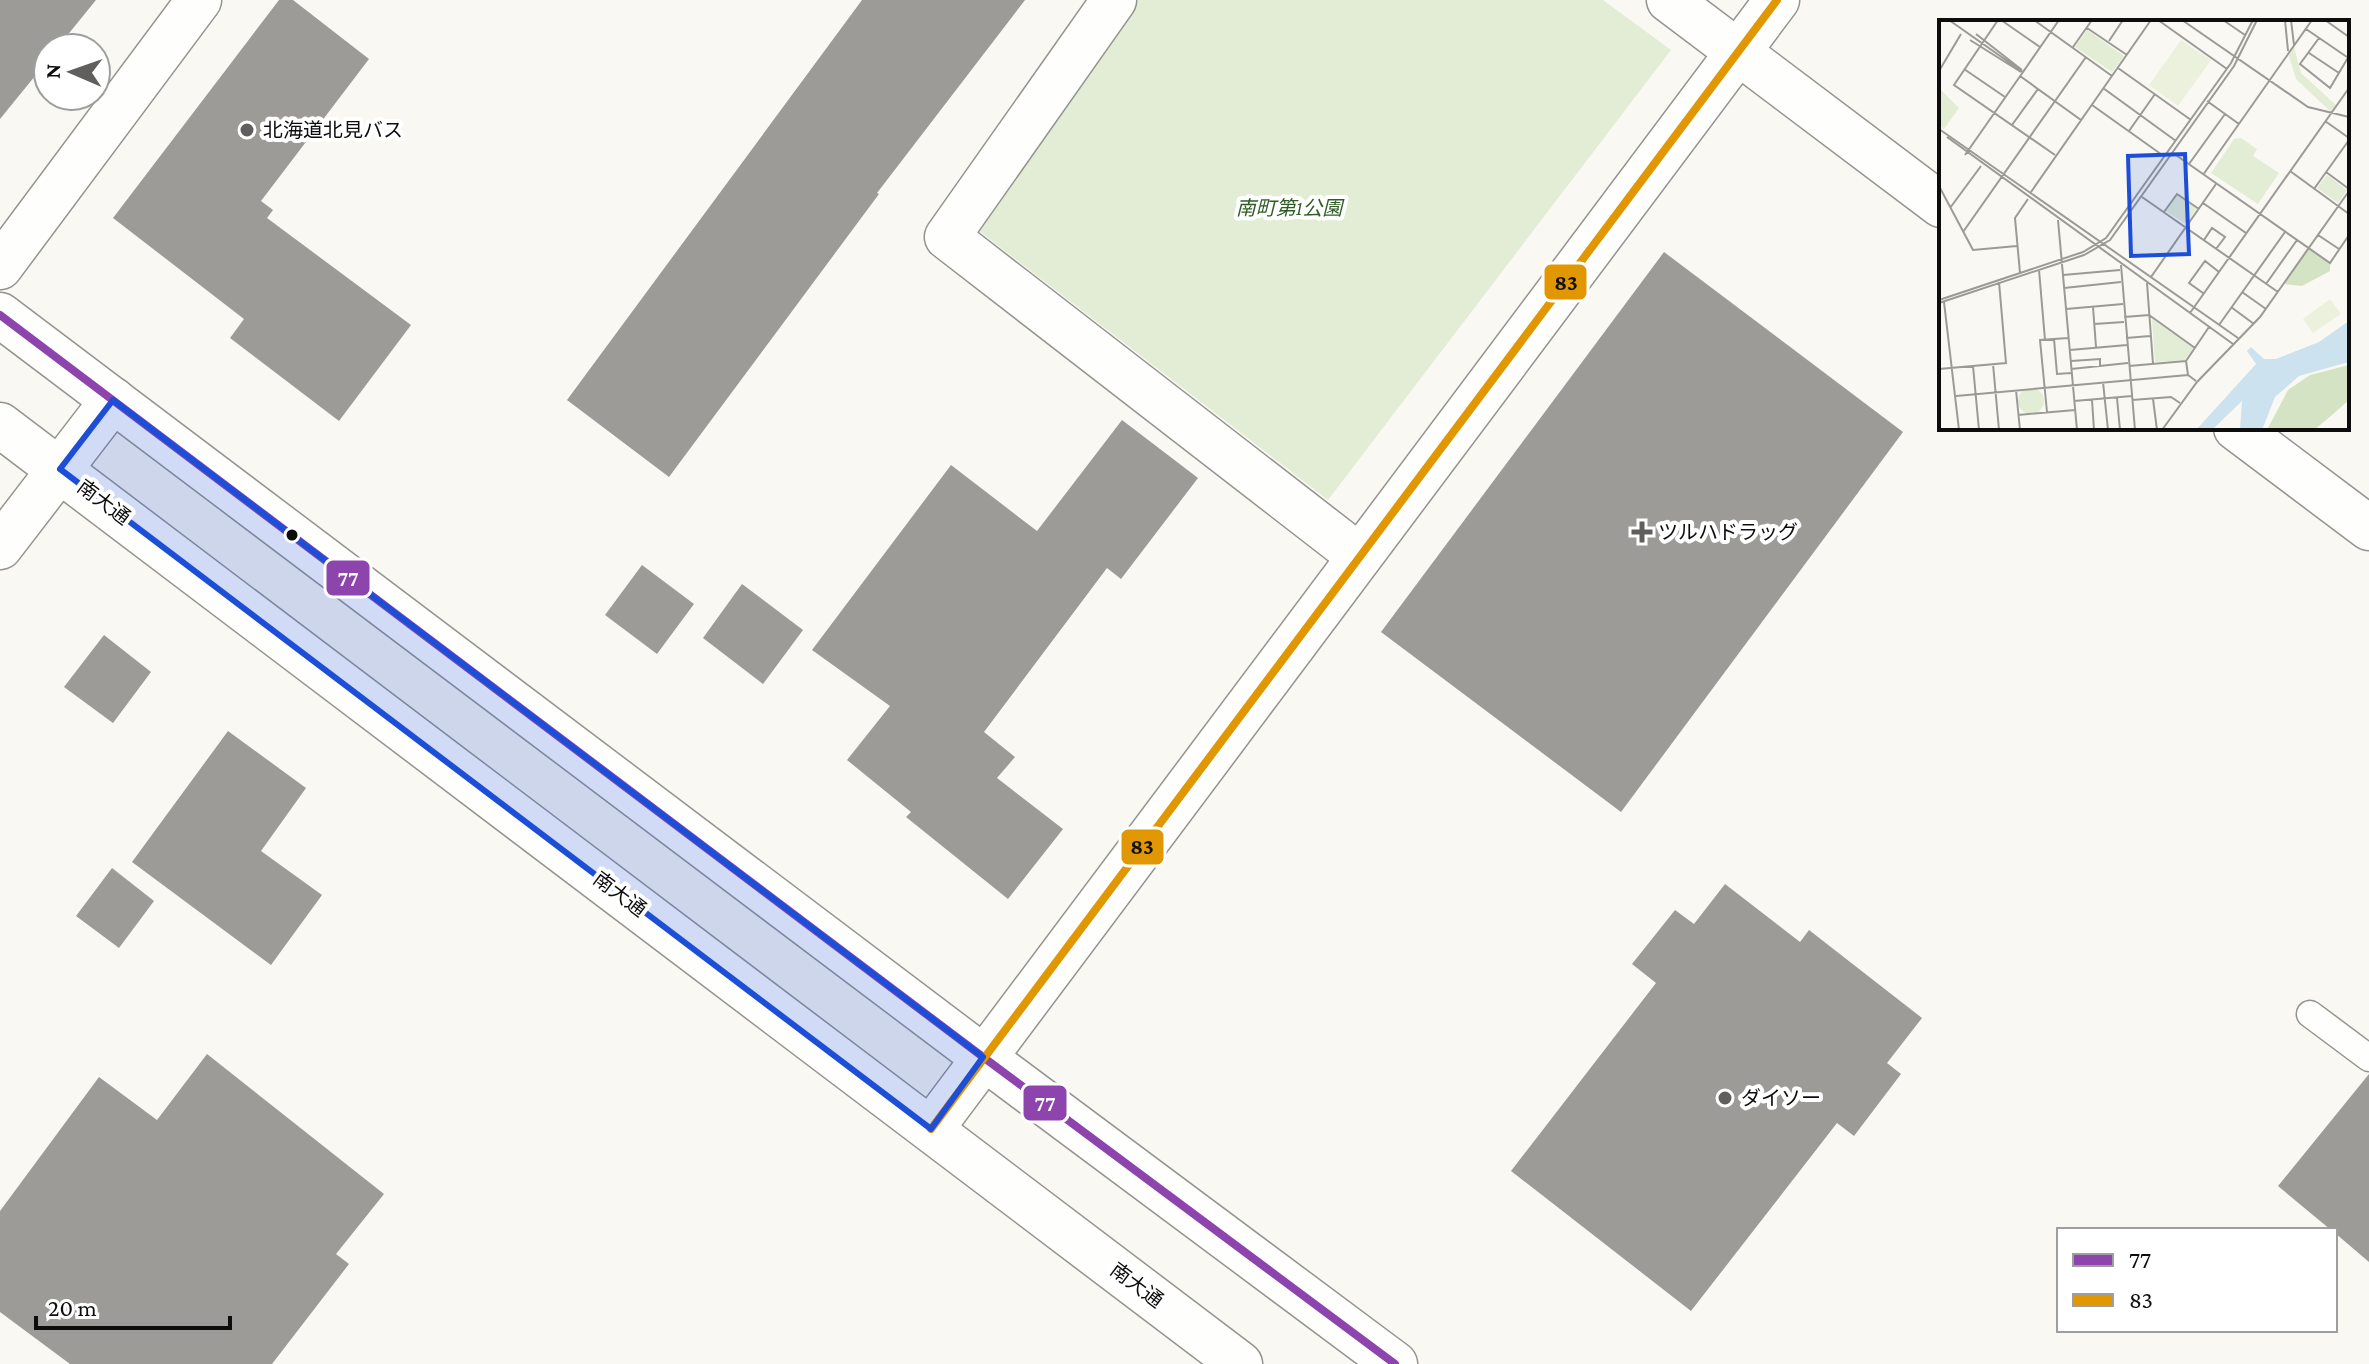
<svg xmlns="http://www.w3.org/2000/svg" width="2369" height="1364" font-family="'Crimson Pro','Noto Sans JP',serif">
<style>
.green{fill:#e3ecd4}
.building{fill:#9d9b98}
.lines{fill:none;stroke-linecap:round;stroke-linejoin:round}
.service-casing{stroke:#949390;stroke-width:29}
.minor-casing{stroke:#949390;stroke-width:47}
.tertiary-casing{stroke:#949390;stroke-width:47}
.service{stroke:#fefefd;stroke-width:26}
.minor{stroke:#fefefd;stroke-width:44}
.tertiary{stroke:#fefefd;stroke-width:44}
.bus-1-casing{stroke:#fff;stroke-width:14}
.bus-2-casing{stroke:#fff;stroke-width:14}
.bus-1{stroke:#8e44ad;stroke-width:8}
.bus-2{stroke:#e09701;stroke-width:8}
.marked{fill:#1d4ed8;fill-opacity:0.2;stroke:#1d4ed8;stroke-width:6;stroke-linejoin:round}
.poi-dot{fill:#605f5d;stroke:#fff;stroke-width:3}
.bus-dot{fill:#0d0d0d;stroke:#fff;stroke-width:3}
.labels{text-anchor:middle;dominant-baseline:central;stroke-width:8;stroke-linejoin:round;paint-order:stroke}
.poi-label{font-size:20px;fill:#0d0d0d;stroke:#fff;text-anchor:start}
.park-label{font-size:20px;font-style:italic;fill:#305c25;stroke:#fff}
.street-label{font-size:20px;fill:#0d0d0d;stroke:#fff}
.inset-road{fill:none;stroke:#9b9a96;stroke-width:2}
.view{fill:#1d4ed8;fill-opacity:0.15;stroke:#1d4ed8;stroke-width:4}
.inset-edge{fill:none;stroke:#0d0d0d;stroke-width:4}
.line-badge{stroke:#fff;stroke-width:3}
.badge-label{font-size:22px;text-anchor:middle;font-weight:bold;fill:#fff}
.pale-badge-label{font-size:22px;text-anchor:middle;font-weight:bold;fill:#111}
</style>
<rect width="100%" height="100%" fill="#faf8f2"/>
<polygon class="green" points="1138,0 1603,0 1671,50 1328,500 974,227"/>
<g class="building">
<polygon points="0,0 96,0 57,48 48,48 48,60 0,119"/>
<polygon points="279,0 293,0 369,59 261,201 273,210 267,218 411,325 339,421 230,338 244,319 113,218"/>
<polygon points="862,0 1025,0 877,193 879,194 669,477 567,400"/>
<polygon points="1664,252 1903,432 1621,812 1381,632"/>
<polygon points="1122,420 1198,478 1121,579 1107,568 984,732 1015,757 997,778 1063,829 1008,899 906,817 911,812 847,760 890,706 812,650 951,465 1037,531"/>
<polygon points="642,565 694,604 657,654 605,615"/>
<polygon points="742,584 803,630 763,684 703,638"/>
<polygon points="104,635 151,672 113,723 64,687"/>
<polygon points="228,731 306,788 261,851 322,895 271,965 132,862"/>
<polygon points="112,868 154,901 119,948 76,916"/>
<polygon points="1725,884 1800,942 1809,930 1922,1018 1887,1063 1901,1074 1854,1136 1837,1123 1691,1311 1511,1171 1656,983 1632,964 1675,910 1694,924"/>
<polygon points="207,1054 384,1194 336,1254 349,1264 272,1364 70,1364 0,1312 0,1211 99,1077 157,1120"/>
<polygon points="2369,1074 2369,1262 2335,1233 2335,1230 2331,1230 2278,1186"/>
</g>
<g class="lines">
<defs>
<polyline id="service" points="2310,1014 2369,1058"/>
<g id="minor">
<polyline points="1114,0 947,237 1359,556"/>
<polyline points="1669,0 1941,205"/>
<polyline points="0,267 199,0"/>
<polyline points="2236,428 2369,528"/>
<polyline points="0,547 113,400"/>
<polyline points="931,1129 1777,0"/>
</g>
<g id="tertiary">
<polyline points="0,315 983,1057 1395,1364"/>
<polyline points="0,425 1240,1364"/>
</g>
</defs>
<use href="#service" class="service-casing"/>
<use href="#minor" class="minor-casing"/>
<use href="#tertiary" class="tertiary-casing"/>
<use href="#service" class="service"/>
<use href="#minor" class="minor"/>
<use href="#tertiary" class="tertiary"/>
<defs>
<polyline id="bus-1" points="0,315 983,1057 1395,1364"/>
<polyline id="bus-2" points="931,1129 1777,0"/>
</defs>
<use href="#bus-1" class="bus-1-casing"/>
<use href="#bus-2" class="bus-2-casing"/>
<use href="#bus-1" class="bus-1"/>
<use href="#bus-2" class="bus-2"/>
</g>
<path class="marked" d="M 113,400 L 983,1057 L 931,1129 L 60,469 Z"/>
<g class="poi-dot">
<circle cx="247" cy="130" r="8"/>
<path d="M1638 520h8v8h8v8h-8v8h-8v-8h-8v-8h8z"/>
<circle cx="1725" cy="1098" r="8"/>
</g>
<circle class="bus-dot" cx="292" cy="535" r="7"/>
<g class="labels">
<g class="poi-label">
<text x="263" y="130">北海道北見バス</text>
<text x="1658" y="532">ツルハドラッグ</text>
<text x="1741" y="1098">ダイソー</text>
</g>
<g class="park-label">
<text x="1289" y="208">南町第1公園</text>
</g>
<g class="street-label">
<text transform="translate(104 502) rotate(37)">南大通</text>
<text transform="translate(620 894) rotate(37)">南大通</text>
<text transform="translate(1137 1285) rotate(37)">南大通</text>
</g>
</g>
<g transform="translate(1939 20)">
<rect width="410" height="410" fill="#faf8f2"/>
<path d="M 148,10 L 185,36 L 173,52 L 136,27 ZM 355,27 L 362,53 L 397,85 L 392,92 L 357,59 L 350,36 ZM 0,59 L 1,69 L 20,88 L 5,109 L 0,105 ZM 302,118 L 318,129 L 314,136 L 340,153 L 319,184 L 272,153 L 295,119 ZM 388,155 L 408,170 L 399,183 L 378,168 ZM 238,175 L 258,188 L 247,204 L 227,191 ZM 213,299 L 254,328 L 246,340 L 216,342 ZM79 381a13 13 0 1 1 26 0a13 13 0 1 1-26 0Z" fill="#e3ecd4"/>
<path d="M 369,228 L 391,243 L 391,251 L 363,266 L 344,264 ZM 410,345 L 410,380 L 393,395 L 375,410 L 328,410 L 349,370 L 371,355 Z" fill="#d4e3c4"/>
<path d="M 242,20 L 272,40 L 239,86 L 210,65 ZM 391,279 L 402,294 L 374,313 L 364,299 Z" fill="#ecf1de"/>
<path d="M 410,301 L 410,342 L 360,356 L 336,377 L 323,410 L 301,410 L 303,381 L 273,410 L 257,410 L 317,344 L 308,331 L 312,327 L 325,339 L 337,339 L 380,322 Z" fill="#cce2ef"/>
<path class="inset-road" d="M 10,0 L 84,52 L 120,0M 59,0 L 15,65 L 116,135M 62,0 L 101,27M 95,0 L 173,56M 219,0 L 288,49M 243,0 L 369,87 L 410,97M 284,0 L 306,15M 346,0 L 349,31M 352,0 L 355,25M 386,0 L 410,17M 148,8 L 188,35M 367,9 L 408,37M 37,14 L 83,50M 380,18 L 361,44 L 391,68 L 410,36M 31,20 L 82,52M 170,21 L 184,0M 134,27 L 153,0M 370,33 L 400,53M 179,48 L 252,100M 25,49 L 66,77M 0,51 L 22,14M 81,56 L 142,100M 164,68 L 237,121M 268,81 L 300,104M 153,85 L 226,137M 386,101 L 410,118M 73,105 L 99,69M 0,109 L 299,318M 190,111 L 216,74M 8,117 L 294,324M 234,133 L 391,243 L 410,215M 26,135 L 84,52M 250,144 L 286,94M 351,151 L 410,194M 387,152 L 410,169M 264,155 L 373,0M 0,166 L 34,230 L 78,226M 375,169 L 410,120M 92,172 L 212,0M 203,177 L 339,272M 264,183 L 307,213M 11,188 L 42,146M 225,192 L 238,174 L 260,189M 119,200 L 138,410M 24,212 L 147,37M 379,215 L 400,229M 265,220 L 273,208 L 286,217 L 277,229M 182,245 L 196,410M 100,250 L 106,320M 81,253 L 76,198 L 89,179M 124,255 L 181,250M 212,257 L 277,164M 208,263 L 214,344M 327,264 L 358,220M 125,268 L 182,262M 303,272 L 327,289M 264,273 L 250,263 L 266,241 L 280,252M 0,280 L 144,232 L 167,218 L 292,43 L 314,0M 5,282 L 20,410M 0,283 L 145,235 L 171,220 L 295,46 L 318,0M 154,287 L 157,327M 292,287 L 315,304M 127,289 L 184,284M 251,293 L 410,68M 185,297 L 210,295 L 256,328M 155,304 L 185,302M 280,305 L 346,212M 187,318 L 211,316M 115,319 L 118,354 L 132,353M 131,330 L 188,325M 132,341 L 161,339 L 161,346M 54,344 L 60,410M 34,346 L 40,410M 190,346 L 247,341M 0,349 L 67,343 L 60,262M 132,349 L 189,343M 257,361 L 249,355 L 247,341 L 270,307M 164,362 L 169,410M 77,370 L 81,410M 17,376 L 249,355M 178,378 L 181,410M 214,379 L 218,410M 153,380 L 155,410M 193,380 L 232,377 L 241,383M 135,381 L 193,376M 108,392 L 101,320 L 129,318M 79,395 L 136,390M 223,410 L 258,362 L 321,297 L 410,171"/>
<path class="view" d="M 246,134 L 250,234 L 192,236 L 189,136 Z"/>
<rect width="410" height="410" class="inset-edge"/>
</g>
<g class="line-badge">
<rect x="1543" y="263" width="45" height="38" rx="8" fill="#e09701"/>
<rect x="325" y="559" width="46" height="38" rx="8" fill="#8e44ad"/>
<rect x="1120" y="828" width="45" height="38" rx="8" fill="#e09701"/>
<rect x="1022" y="1084" width="46" height="38" rx="8" fill="#8e44ad"/>
</g>
<g class="badge-label">
<text x="348" y="586">77</text>
<text x="1045" y="1111">77</text>
</g>
<g class="pale-badge-label">
<text x="1566" y="290">83</text>
<text x="1142" y="854">83</text>
</g>
<rect x="2057" y="1228" width="280" height="104" fill="#ffffff" stroke="#9e9e9e" stroke-width="2"/>
<rect x="2073" y="1254" width="40" height="12" fill="#8e44ad" stroke="#9e9e9e" stroke-width="2"/>
<text x="2129" y="1268" font-size="24" fill="#0d0d0d">77</text>
<rect x="2073" y="1294" width="40" height="12" fill="#e09701" stroke="#9e9e9e" stroke-width="2"/>
<text x="2129" y="1308" font-size="24" fill="#0d0d0d">83</text>
<g transform="translate(72 72) rotate(272)"><circle r="38" fill="#ffffff" stroke="#9e9e9e" stroke-width="2"/>
<path d="M0-6L14 30L0 20L-14 30Z" fill="#605f5d"/>
<text y="-12" font-size="22" font-weight="bold" text-anchor="middle" fill="#0d0d0d">N</text>
</g>
<path d="M36 1316v12h194v-12" fill="none" stroke="#0d0d0d" stroke-width="4"/>
<text x="48" y="1316" font-size="24" fill="#0d0d0d" stroke="#ffffff" stroke-width="6" paint-order="stroke">20 m</text>
</svg>
